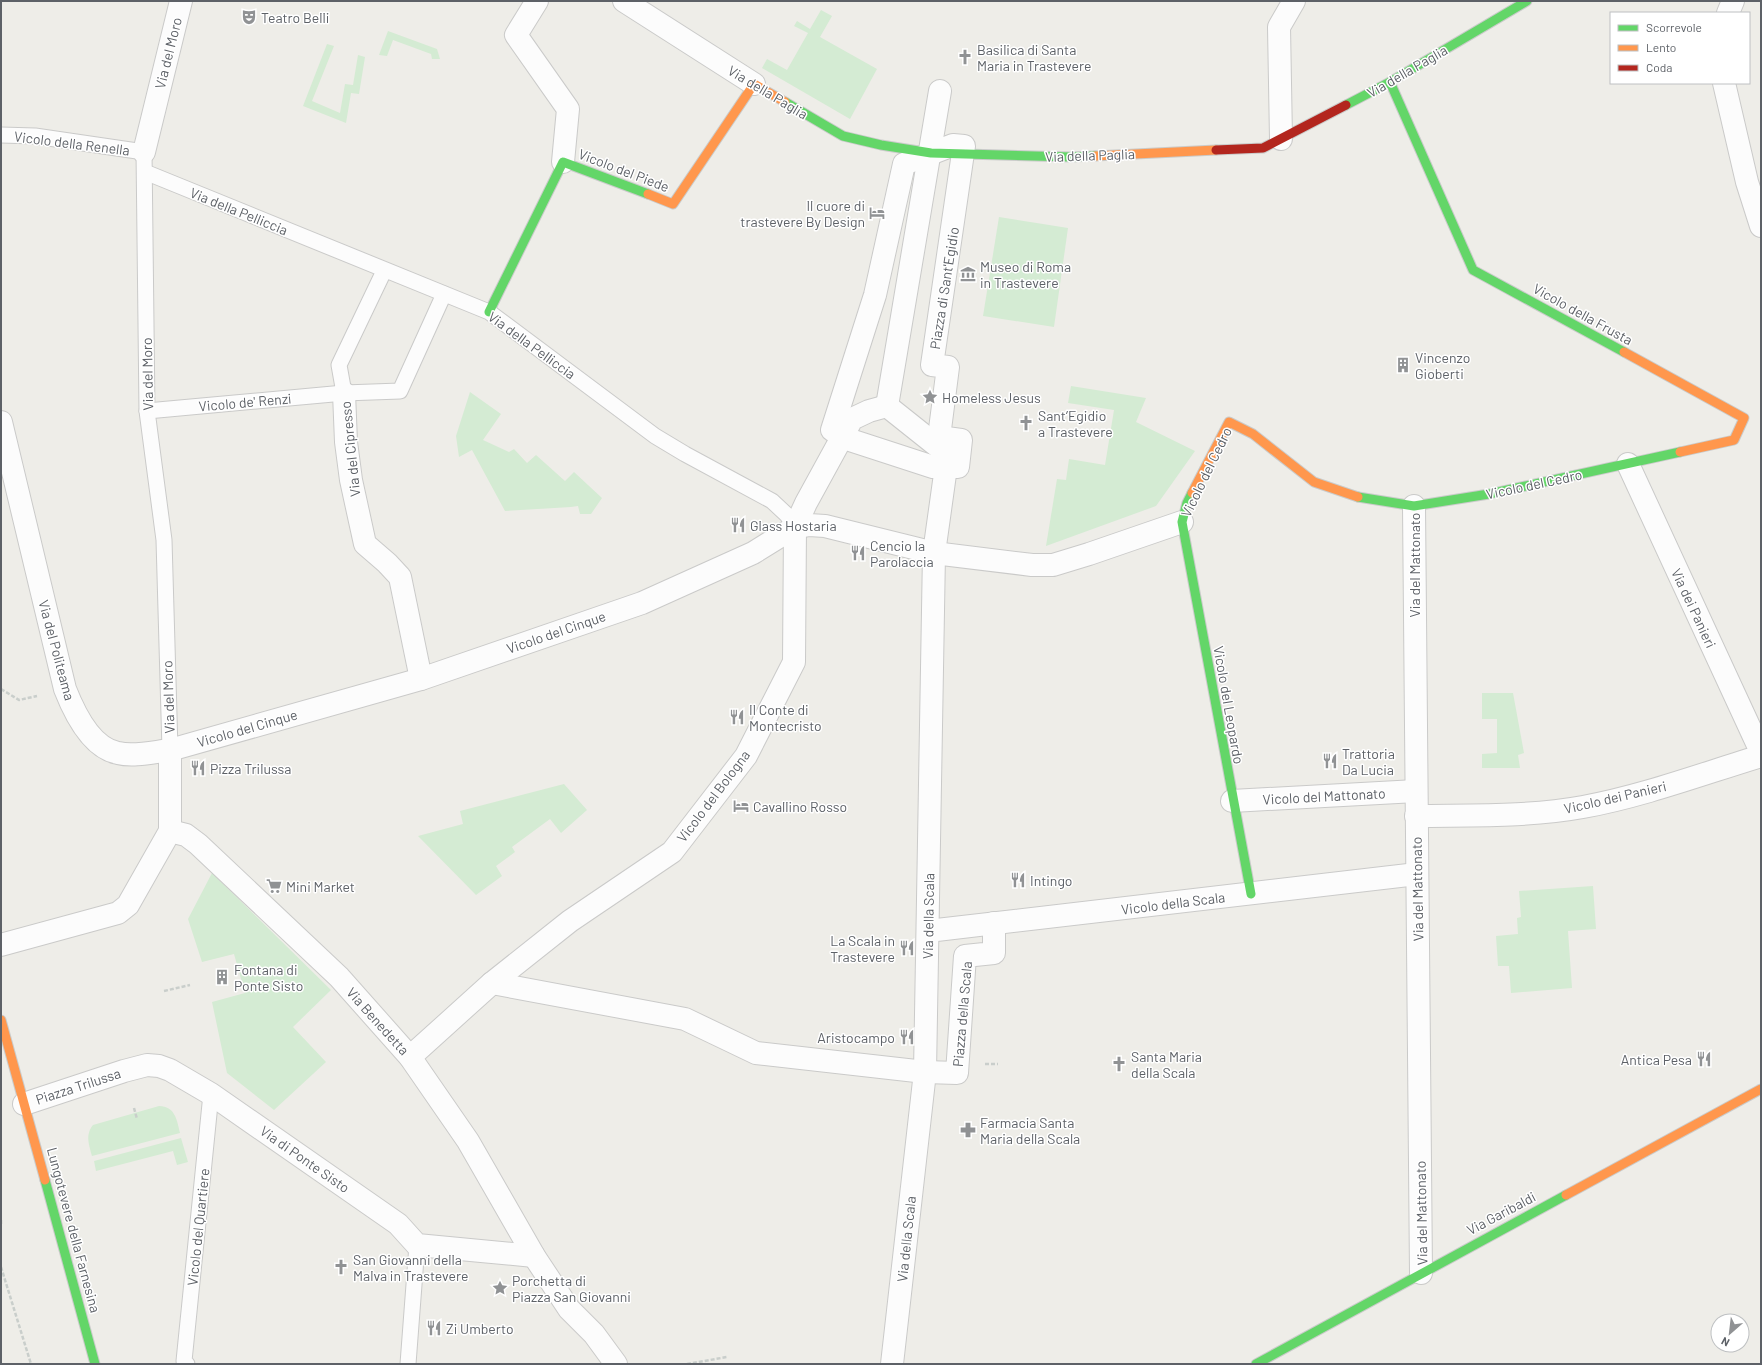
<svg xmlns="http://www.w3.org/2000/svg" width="1762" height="1365" font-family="Barlow,sans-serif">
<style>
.green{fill:#d4ebd3}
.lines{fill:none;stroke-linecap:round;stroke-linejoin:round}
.lane-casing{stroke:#cacac9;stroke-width:17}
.street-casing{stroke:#cacac9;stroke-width:24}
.fast-casing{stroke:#cacbca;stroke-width:11}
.slow-casing{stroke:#cacbca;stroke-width:11}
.jam-casing{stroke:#cacbca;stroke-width:11}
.path{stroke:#c9cecb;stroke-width:2.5;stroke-dasharray:4 2;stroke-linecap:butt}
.lane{stroke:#fcfcfc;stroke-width:15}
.street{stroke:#fcfcfc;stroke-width:22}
.fast{stroke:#63d668;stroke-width:9}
.slow{stroke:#ff974d;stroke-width:9}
.jam{stroke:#b3261e;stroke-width:9}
.labels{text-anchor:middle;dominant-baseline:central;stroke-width:3;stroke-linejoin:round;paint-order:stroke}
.poi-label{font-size:14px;fill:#5d6167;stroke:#fff;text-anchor:start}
.street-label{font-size:14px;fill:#5d6167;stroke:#fff}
</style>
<rect width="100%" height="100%" fill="#eeede8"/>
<g class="green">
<polygon points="821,10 832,16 820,37 877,69 850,119 762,68 767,59 787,70 808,33 794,26 797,21 810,29"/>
<polygon points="388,31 437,49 440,59 432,59 431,54 393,40 387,56 379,55"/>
<polygon points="327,44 334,46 312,101 340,113 345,84 353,85 358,55 365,57 359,94 351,93 346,123 303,106"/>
<polygon points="999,217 1068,228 1054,327 983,316"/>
<polygon points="1071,386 1146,398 1136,422 1195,451 1156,506 1046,546 1057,479 1066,480 1069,459 1105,465 1114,410 1068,403"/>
<polygon points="470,392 501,414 483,440 509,452 514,449 527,463 536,455 565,481 574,472 602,498 591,514 580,514 578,506 571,507 505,511 472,450 459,457 456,436"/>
<polygon points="1482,693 1513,693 1524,753 1518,755 1520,768 1482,768 1482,754 1497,753 1497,719 1482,719"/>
<polygon points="564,784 587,810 561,833 550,819 512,847 515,852 496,866 502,876 476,895 418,836 463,824 460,811"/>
<polygon points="212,873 331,990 293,1027 326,1062 274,1110 227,1073 212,1002 245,993 234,954 202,962 188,919"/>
<polygon points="1593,886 1596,929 1568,931 1572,988 1511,993 1509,966 1498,966 1496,936 1518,934 1517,918 1521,917 1519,891"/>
<path d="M 159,1106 C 175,1106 177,1120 180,1133 L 92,1156 C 89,1144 85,1135 93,1125 Z"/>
<polygon points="181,1138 188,1162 177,1165 173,1151 96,1171 94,1161"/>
</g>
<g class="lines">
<defs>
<g id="lane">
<polyline points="1,135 35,136 144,152 147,411 164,540 170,750"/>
<polyline points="145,172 489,312 655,436 685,454 772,501 787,515 795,527"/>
<polyline points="384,271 339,365 344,393 400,391 444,294"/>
<polyline points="147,411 344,393"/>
<polyline points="187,1364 184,1361 211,1094"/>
<polyline points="408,1364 417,1245"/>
</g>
<g id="street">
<polyline points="537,1 516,35 568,109 563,162"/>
<polyline points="624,1 754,84"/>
<polyline points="1728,13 1733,1"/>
<polyline points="1724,83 1747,182 1761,226"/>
<polyline points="1281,139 1279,27 1294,1"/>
<polygon points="953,145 964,146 932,365 948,367 939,437 961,440 958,467 933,467 850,440 832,430 875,295 904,164"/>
<polyline points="144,152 181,1"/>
<polyline points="344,393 346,442 351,480 365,544 387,563 400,577 421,679"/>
<polyline points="887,406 946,453 946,467 934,553 925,1072 892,1364"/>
<polyline points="887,406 940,91"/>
<path d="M 1,422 L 65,689 C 74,712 91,748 118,753 C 134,757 153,752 170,750 L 421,679 L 642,603 L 753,553 L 795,527 L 809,525 L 825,526 L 934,553 L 1032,565 L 1053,565 L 1089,554 L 1182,522"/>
<polyline points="1628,464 1761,752"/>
<polyline points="1414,506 1421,1273"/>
<polyline points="170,750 170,831"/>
<polyline points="1232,801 1416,791"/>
<path d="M 1416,816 C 1472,815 1528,817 1583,807 C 1643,796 1702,774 1761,756"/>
<polyline points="170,831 186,835 198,844 339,977 410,1057 468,1141 534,1256 569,1309 594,1334 616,1364"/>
<polyline points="928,931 1417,874"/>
<polyline points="1,945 118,913 128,905 170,831"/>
<polyline points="492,983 685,1019 756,1053 925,1072 957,1073 965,956 994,953 994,923"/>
<polyline points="410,1057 492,983 570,921 672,852 746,756 794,662 795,527 806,503 852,419 869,411 887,406"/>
<polyline points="24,1104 124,1071 147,1065 159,1066 170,1070 211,1094 398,1224 417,1245 534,1256"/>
</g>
<g id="fast">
<polyline points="1390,82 1473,270 1624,352"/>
<polyline points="785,102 843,136 881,145 931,153 1071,157 1095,156"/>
<polyline points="1346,105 1390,82 1527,1"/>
<polyline points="489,312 563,162 648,194"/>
<polyline points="1192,493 1187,503 1182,522 1251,894"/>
<polyline points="1358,497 1414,506 1489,494 1680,452"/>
<polyline points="45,1180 95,1364"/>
<polyline points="1256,1364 1566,1195"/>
</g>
<g id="slow">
<polyline points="1095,156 1216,150"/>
<polyline points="648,194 673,204 754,84 785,102"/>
<polyline points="1624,352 1744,418 1734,440 1680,452"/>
<polyline points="1192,493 1229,422 1253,434 1314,482 1358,497"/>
<polyline points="1,1020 45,1180"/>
<polyline points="1566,1195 1761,1089"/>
</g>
<polyline id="jam" points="1216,150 1263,148 1346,105"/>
</defs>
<use href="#lane" class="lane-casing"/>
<use href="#street" class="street-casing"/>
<use href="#fast" class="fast-casing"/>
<use href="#slow" class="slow-casing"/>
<use href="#jam" class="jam-casing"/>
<g class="path">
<polyline points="1,689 19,700 37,696"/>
<polyline points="164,991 190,985"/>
<polyline points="985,1064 998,1064"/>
<polyline points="134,1108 137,1119"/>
<polyline points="1,1220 1,1224"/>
<polyline points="1,1267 31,1364"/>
<polyline points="687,1364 727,1357"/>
</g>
<use href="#lane" class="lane"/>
<use href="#street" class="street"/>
<use href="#fast" class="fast"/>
<use href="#slow" class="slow"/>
<use href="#jam" class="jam"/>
</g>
<defs>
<symbol id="theatre-bare" viewBox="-9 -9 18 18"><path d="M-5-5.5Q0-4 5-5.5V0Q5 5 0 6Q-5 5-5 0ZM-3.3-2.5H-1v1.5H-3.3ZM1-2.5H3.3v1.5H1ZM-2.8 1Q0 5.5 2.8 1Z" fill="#909294" stroke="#fff" stroke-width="2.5" paint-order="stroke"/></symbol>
<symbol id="church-bare" viewBox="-9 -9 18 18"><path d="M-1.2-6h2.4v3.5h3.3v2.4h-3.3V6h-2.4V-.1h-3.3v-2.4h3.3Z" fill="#909294" stroke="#fff" stroke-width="2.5" paint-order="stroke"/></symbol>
<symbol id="hotel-bare" viewBox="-9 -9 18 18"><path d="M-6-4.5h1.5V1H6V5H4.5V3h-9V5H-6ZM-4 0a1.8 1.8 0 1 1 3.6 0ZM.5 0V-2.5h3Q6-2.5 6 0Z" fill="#909294" stroke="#fff" stroke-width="2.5" paint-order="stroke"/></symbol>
<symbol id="museum-bare" viewBox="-9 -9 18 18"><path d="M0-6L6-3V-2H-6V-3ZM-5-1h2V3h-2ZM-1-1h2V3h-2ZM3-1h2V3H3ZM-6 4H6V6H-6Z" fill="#909294" stroke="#fff" stroke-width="2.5" paint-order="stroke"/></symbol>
<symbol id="building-bare" viewBox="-9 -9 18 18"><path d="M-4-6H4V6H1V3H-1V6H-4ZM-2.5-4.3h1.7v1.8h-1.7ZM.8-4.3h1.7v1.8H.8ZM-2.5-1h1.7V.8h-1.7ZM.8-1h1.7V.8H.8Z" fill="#909294" stroke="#fff" stroke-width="2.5" paint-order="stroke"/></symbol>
<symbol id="sight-bare" viewBox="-9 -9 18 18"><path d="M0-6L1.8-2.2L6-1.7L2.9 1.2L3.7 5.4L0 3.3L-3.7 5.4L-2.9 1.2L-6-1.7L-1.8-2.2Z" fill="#909294" stroke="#fff" stroke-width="2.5" paint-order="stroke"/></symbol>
<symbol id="restaurant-bare" viewBox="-9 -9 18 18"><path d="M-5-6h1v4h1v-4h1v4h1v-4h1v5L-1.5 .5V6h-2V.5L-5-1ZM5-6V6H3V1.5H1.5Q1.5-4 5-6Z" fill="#909294" stroke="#fff" stroke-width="2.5" paint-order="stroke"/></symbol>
<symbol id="supermarket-bare" viewBox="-9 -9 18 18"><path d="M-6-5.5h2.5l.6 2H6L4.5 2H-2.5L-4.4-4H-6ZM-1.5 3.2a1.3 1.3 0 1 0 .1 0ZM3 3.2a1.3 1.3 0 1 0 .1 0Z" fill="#909294" stroke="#fff" stroke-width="2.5" paint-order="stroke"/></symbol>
<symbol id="pharmacy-bare" viewBox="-9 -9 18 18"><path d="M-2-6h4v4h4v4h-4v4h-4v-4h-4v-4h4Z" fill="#909294" stroke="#fff" stroke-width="2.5" paint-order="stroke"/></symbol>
</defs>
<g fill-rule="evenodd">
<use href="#theatre-bare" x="238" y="6" width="22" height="22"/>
<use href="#church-bare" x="954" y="46" width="22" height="22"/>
<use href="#hotel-bare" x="866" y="202" width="22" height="22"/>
<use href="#museum-bare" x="957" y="263" width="22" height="22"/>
<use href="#building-bare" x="1392" y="354" width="22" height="22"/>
<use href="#sight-bare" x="919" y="386" width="22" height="22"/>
<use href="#church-bare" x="1015" y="412" width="22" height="22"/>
<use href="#restaurant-bare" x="727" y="514" width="22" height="22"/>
<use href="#restaurant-bare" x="847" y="542" width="22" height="22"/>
<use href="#restaurant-bare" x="726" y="706" width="22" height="22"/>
<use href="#restaurant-bare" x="1319" y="750" width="22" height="22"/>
<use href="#restaurant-bare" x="187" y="757" width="22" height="22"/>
<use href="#hotel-bare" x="730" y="795" width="22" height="22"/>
<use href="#restaurant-bare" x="1007" y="869" width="22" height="22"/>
<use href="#supermarket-bare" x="263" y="875" width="22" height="22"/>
<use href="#restaurant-bare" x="896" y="937" width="22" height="22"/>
<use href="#building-bare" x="211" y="966" width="22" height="22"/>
<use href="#restaurant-bare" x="896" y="1026" width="22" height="22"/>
<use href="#restaurant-bare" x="1693" y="1048" width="22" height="22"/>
<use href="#church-bare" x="1108" y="1053" width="22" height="22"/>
<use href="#pharmacy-bare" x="957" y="1119" width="22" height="22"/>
<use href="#church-bare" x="330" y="1256" width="22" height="22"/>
<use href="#sight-bare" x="489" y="1277" width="22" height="22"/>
<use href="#restaurant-bare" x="423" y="1317" width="22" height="22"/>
</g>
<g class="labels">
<g class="poi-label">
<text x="261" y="17">Teatro Belli</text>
<text x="977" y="49">Basilica di Santa<tspan x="977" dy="16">Maria in Trastevere</tspan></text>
<text x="865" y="205" text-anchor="end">Il cuore di<tspan x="865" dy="16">trastevere By Design</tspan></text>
<text x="980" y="266">Museo di Roma<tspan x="980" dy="16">in Trastevere</tspan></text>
<text x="1415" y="357">Vincenzo<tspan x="1415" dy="16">Gioberti</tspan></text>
<text x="942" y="397">Homeless Jesus</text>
<text x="1038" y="415">Sant’Egidio<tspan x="1038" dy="16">a Trastevere</tspan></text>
<text x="750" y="525">Glass Hostaria</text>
<text x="870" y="545">Cencio la<tspan x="870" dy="16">Parolaccia</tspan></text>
<text x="749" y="709">Il Conte di<tspan x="749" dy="16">Montecristo</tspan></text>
<text x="1342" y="753">Trattoria<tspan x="1342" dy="16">Da Lucia</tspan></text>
<text x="210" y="768">Pizza Trilussa</text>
<text x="753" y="806">Cavallino Rosso</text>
<text x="1030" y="880">Intingo</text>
<text x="286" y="886">Mini Market</text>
<text x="895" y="940" text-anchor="end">La Scala in<tspan x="895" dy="16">Trastevere</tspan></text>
<text x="234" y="969">Fontana di<tspan x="234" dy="16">Ponte Sisto</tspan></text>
<text x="895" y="1037" text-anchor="end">Aristocampo</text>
<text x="1131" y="1056">Santa Maria<tspan x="1131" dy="16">della Scala</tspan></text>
<text x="1692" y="1059" text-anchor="end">Antica Pesa</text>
<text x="980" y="1122">Farmacia Santa<tspan x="980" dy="16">Maria della Scala</tspan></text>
<text x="353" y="1259">San Giovanni della<tspan x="353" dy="16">Malva in Trastevere</tspan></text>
<text x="512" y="1280">Porchetta di<tspan x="512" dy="16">Piazza San Giovanni</tspan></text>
<text x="446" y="1328">Zi Umberto</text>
</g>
<g class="street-label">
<text transform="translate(168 53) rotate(-76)">Via del Moro</text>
<text transform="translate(1407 71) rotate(-30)">Via della Paglia</text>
<text transform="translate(768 92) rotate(31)">Via della Paglia</text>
<text transform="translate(72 143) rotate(7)">Vicolo della Renella</text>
<text transform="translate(1090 155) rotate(-2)">Via della Paglia</text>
<text transform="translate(624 170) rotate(21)">Vicolo del Piede</text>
<text transform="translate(239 211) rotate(22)">Via della Pelliccia</text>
<text transform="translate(944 288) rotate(-81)">Piazza di Sant'Egidio</text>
<text transform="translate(1583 314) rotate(29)">Vicolo della Frusta</text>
<text transform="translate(532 345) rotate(36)">Via della Pelliccia</text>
<text transform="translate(147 374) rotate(-91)">Via del Moro</text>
<text transform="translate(245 402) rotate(-5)">Vicolo de' Renzi</text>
<text transform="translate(350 449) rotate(-96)">Via del Cipresso</text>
<text transform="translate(1206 472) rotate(-64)">Vicolo del Cedro</text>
<text transform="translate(1534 484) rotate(-12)">Vicolo del Cedro</text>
<text transform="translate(1414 565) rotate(-90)">Via del Mattonato</text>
<text transform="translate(1694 608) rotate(65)">Via dei Panieri</text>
<text transform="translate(556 632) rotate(-19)">Vicolo del Cinque</text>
<text transform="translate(57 650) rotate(75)">Via del Politeama</text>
<text transform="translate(168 697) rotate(-92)">Via del Moro</text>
<text transform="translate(1229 705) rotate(80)">Vicolo del Leopardo</text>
<text transform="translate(247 728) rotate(-16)">Vicolo del Cinque</text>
<text transform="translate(713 796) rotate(-53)">Vicolo del Bologna</text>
<text transform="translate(1324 796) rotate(-3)">Vicolo del Mattonato</text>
<text transform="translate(1615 797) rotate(-13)">Vicolo dei Panieri</text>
<text transform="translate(1417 889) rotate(-91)">Via del Mattonato</text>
<text transform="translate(1173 903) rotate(-7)">Vicolo della Scala</text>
<text transform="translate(928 916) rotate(-89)">Via della Scala</text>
<text transform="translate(962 1014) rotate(-85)">Piazza della Scala</text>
<text transform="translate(378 1021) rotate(48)">Via Benedetta</text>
<text transform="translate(78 1086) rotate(-18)">Piazza Trilussa</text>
<text transform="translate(305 1159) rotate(35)">Via di Ponte Sisto</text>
<text transform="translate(1421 1213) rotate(-91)">Via del Mattonato</text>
<text transform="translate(1501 1213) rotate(-28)">Via Garibaldi</text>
<text transform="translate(198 1227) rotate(-84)">Vicolo del Quartiere</text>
<text transform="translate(74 1230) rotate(75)">Lungotevere della Farnesina</text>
<text transform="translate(906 1239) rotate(-84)">Via della Scala</text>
</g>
</g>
<rect width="1762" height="1365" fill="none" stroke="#5d6167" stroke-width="4"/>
<rect x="1610" y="12" width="140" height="72" fill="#ffffff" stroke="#bec0c2"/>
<rect x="1618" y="25" width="20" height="6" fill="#63d668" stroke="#bec0c2"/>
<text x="1646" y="32" font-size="12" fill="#5d6167">Scorrevole</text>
<rect x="1618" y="45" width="20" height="6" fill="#ff974d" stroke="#bec0c2"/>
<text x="1646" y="52" font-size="12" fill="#5d6167">Lento</text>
<rect x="1618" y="65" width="20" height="6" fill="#b3261e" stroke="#bec0c2"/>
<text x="1646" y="72" font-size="12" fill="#5d6167">Coda</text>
<g transform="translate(1730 1333) rotate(208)"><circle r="19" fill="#ffffff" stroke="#bec0c2"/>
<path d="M0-3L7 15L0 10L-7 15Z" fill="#909294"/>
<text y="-6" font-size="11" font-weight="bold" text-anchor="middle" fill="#5d6167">N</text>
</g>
</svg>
